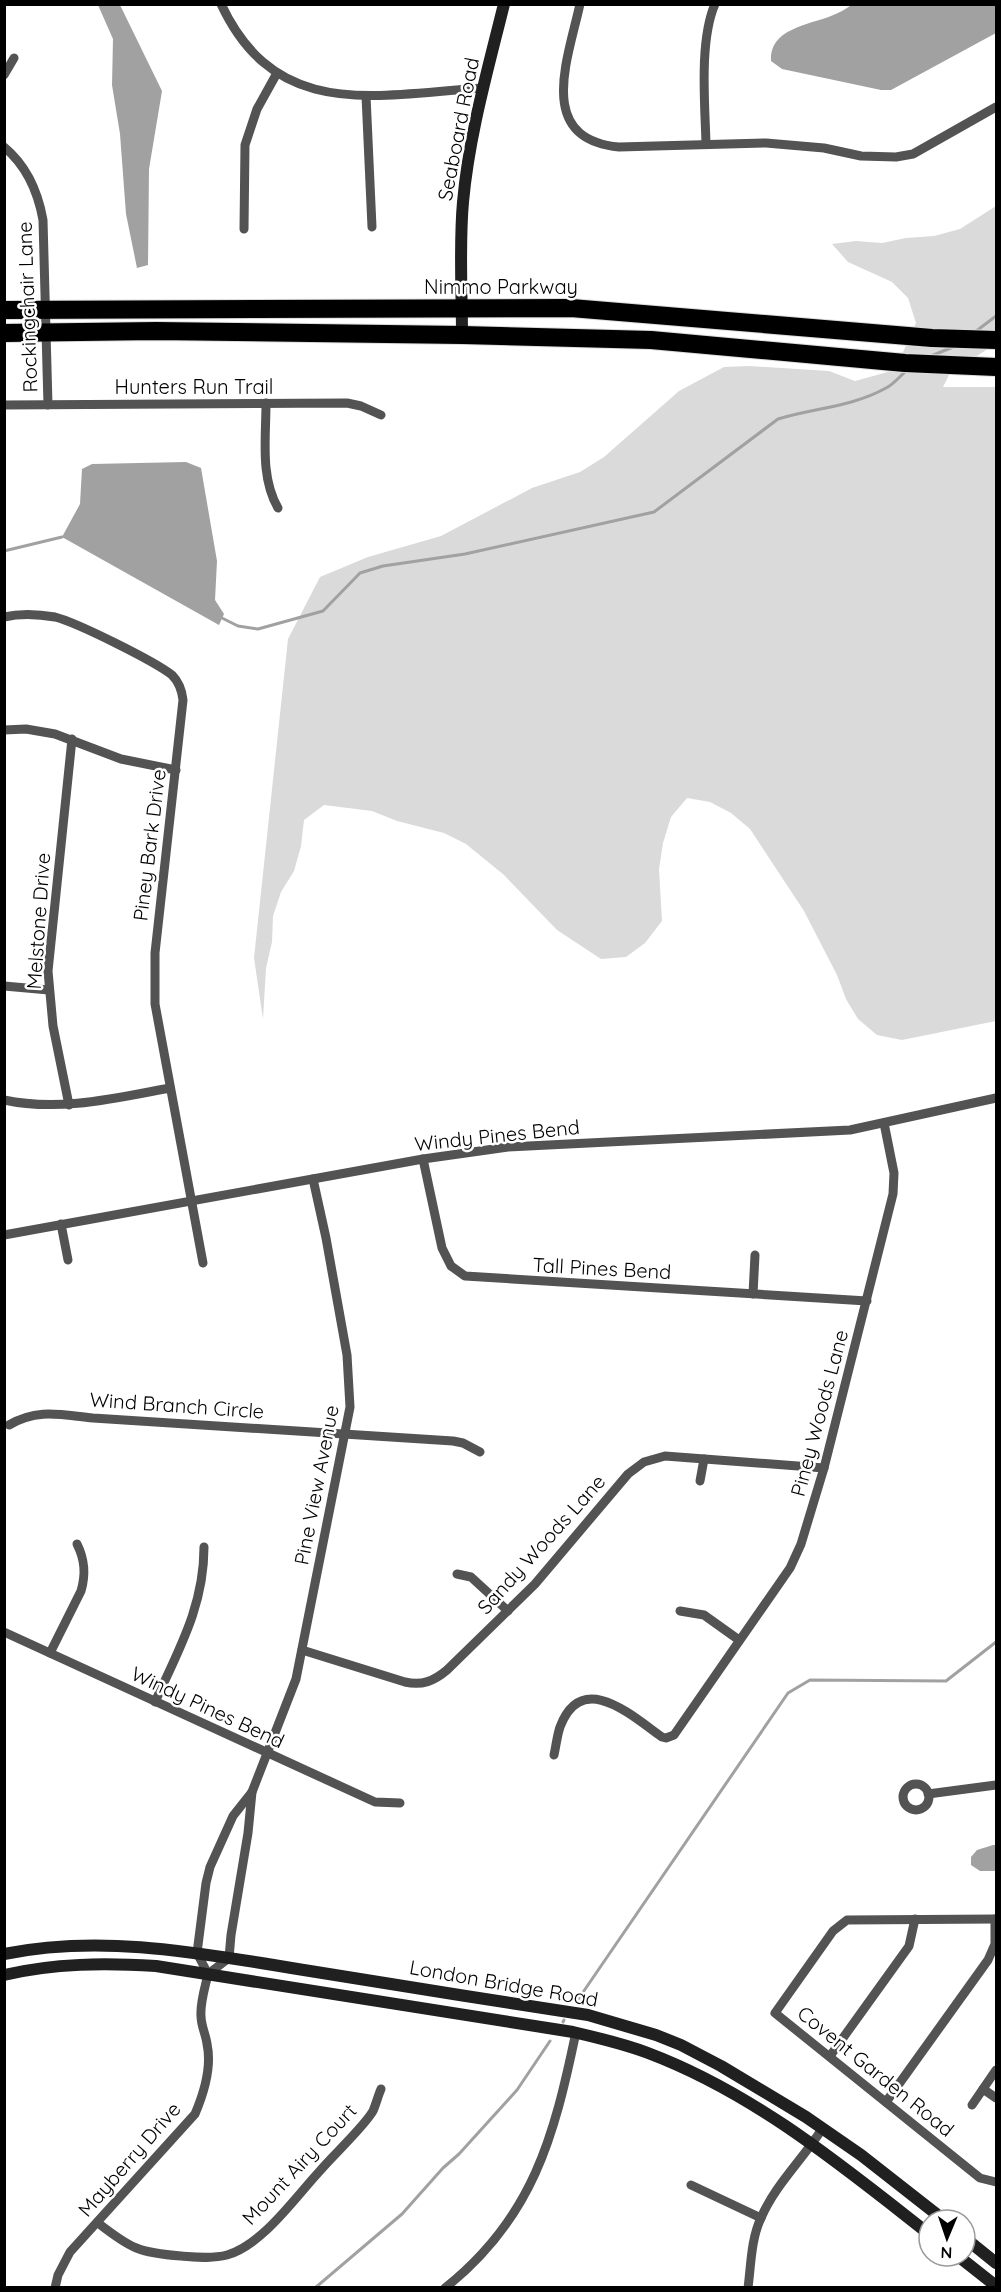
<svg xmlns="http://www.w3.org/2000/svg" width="1001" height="2292" font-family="Quicksand,sans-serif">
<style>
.green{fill:#dadada}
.water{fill:#a1a1a1}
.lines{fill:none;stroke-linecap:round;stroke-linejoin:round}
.stream{stroke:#a1a1a1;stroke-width:3}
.highway-casing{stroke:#dbdbdb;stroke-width:20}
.street{stroke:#535353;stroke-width:9}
.secondary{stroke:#202020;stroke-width:12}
.highway{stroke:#000;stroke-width:18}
.labels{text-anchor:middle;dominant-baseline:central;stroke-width:5;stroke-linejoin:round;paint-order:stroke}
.street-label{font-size:20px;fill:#000;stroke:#fff}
</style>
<rect width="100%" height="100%" fill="#fff"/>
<polygon class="green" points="996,206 996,329 991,347 950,373 943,387 996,387 996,1021 902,1040 877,1035 858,1019 846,999 837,975 804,911 750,829 731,813 710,802 687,798 671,817 663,843 659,869 662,921 645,943 626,957 601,959 557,930 504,875 466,844 444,833 397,821 372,811 324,805 304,820 301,846 294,871 281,892 273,916 272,942 266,968 263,1019 254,958 288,639 320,577 368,557 441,536 532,488 580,472 604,457 679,391 724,367 749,366 829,371 855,381 895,370 916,323 908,298 892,282 848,262 832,244 856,241 882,243 906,238 934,236 960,229"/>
<g class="water">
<path d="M 853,4 L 996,5 L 996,33 L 891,90 L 881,90 L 782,69 L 771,61 C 769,29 808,25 831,16 C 839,13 846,9 853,4 Z"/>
<polygon points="98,5 120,5 162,91 149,169 148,265 137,268 126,214 120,134 112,85 113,39"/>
<polygon points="186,462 201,468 217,561 215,600 224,614 219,625 62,537 80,504 82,469 92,464"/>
<polygon points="993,1845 996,1845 996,1871 980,1871 971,1865 971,1857 977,1850"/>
</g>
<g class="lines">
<g class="stream">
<polyline points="975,332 996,316"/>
<polyline points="931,356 953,347"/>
<polyline points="4,551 62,537"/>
<path d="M 220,617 L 238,626 L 258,629 L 323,611 L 360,573 L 383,566 L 465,554 L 654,512 L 778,419 C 814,408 852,407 886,388 C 894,384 900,376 907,370"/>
<polyline points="577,2001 788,1693 810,1680 946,1681 996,1642"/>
<polyline points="563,2022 564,2020"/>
<polyline points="315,2288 402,2214 443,2168 459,2154 517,2090 550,2041"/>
</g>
<defs>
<g id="highway">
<polyline points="4,310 571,308 932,338 996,340"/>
<polyline points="4,333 156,331 462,335 651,340 905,363 996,367"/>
</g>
</defs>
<use href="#highway" class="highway-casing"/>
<g class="street">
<path d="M 221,4 C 277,123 377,94 484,88"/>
<path d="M 580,4 C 568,59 535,139 619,147 L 766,143 L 824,148 L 861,156 L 896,157 L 913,154 L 996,107"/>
<polyline points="4,75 14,58"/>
<polyline points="366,96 372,227"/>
<path d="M 706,144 C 705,104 699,41 715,4"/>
<path d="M 4,147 C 27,166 38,192 43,220 L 48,405"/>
<polyline points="244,229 245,145 257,109 277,73"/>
<path d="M 266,403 C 266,438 260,477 278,508"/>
<polyline points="4,405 347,403 361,406 381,415"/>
<path d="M 4,617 C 21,613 38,614 55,617 C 78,623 154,661 172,675 C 179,682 182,691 183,700 L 155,953 L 155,1004 L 203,1263"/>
<polyline points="4,730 26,729 55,734 121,759 176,770"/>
<polyline points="4,986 49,990"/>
<path d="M 4,1100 C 60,1112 116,1098 170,1088"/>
<polyline points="69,1105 53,1026 48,971 72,739"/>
<polyline points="423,1159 442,1248 451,1266 465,1276 867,1301"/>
<polyline points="61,1224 68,1260"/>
<polyline points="4,1235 423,1159 508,1147 850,1130 996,1098"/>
<polyline points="753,1294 755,1255"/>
<path d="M 9,1425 C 38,1408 61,1415 93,1418 L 453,1441 L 463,1443 L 480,1452"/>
<polyline points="700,1481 704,1459"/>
<polyline points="457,1574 471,1577 508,1611"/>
<polyline points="680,1611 704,1615 739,1640"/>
<polyline points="4,1632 375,1802 400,1803"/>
<path d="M 302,1650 L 405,1682 C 422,1686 434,1681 447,1670 L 535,1584 L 628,1474 L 644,1462 L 665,1456 L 824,1468"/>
<path d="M 50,1653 L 81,1591 C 86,1574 85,1560 77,1544"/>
<path d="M 155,1702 C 179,1649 204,1606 204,1547"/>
<path d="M 554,1755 C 556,1746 557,1736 560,1727 C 582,1669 632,1716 662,1737 L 666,1738 L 674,1735 L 790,1568 L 801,1544 L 824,1468 L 893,1194 L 894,1173 L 884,1123"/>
<circle cx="916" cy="1797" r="13"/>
<polyline points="928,1794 996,1785"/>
<polyline points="996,1919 847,1920 833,1931 775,2013 980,2178 996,2182"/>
<polyline points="208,1974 229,1958 231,1935 248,1833 252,1792 296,1679 350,1407 347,1355 326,1238 313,1179"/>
<polyline points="208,1974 197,1953 206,1883 210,1867 233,1816 252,1792"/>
<polyline points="830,2056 909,1946 915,1919"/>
<polyline points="996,2070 983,2089 996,2098"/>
<polyline points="886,2102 988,1960 995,1944 995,1919"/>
<polyline points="972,2105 983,2089"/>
<polyline points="691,2185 761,2218"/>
<path d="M 98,2223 C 130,2248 139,2253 181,2256 C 196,2257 212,2259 227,2255 C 262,2245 294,2199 318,2173 C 332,2156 363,2128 373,2111 C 376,2104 378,2096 381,2089"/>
<path d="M 55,2288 L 58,2275 L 70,2252 L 195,2114 C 204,2093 212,2067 207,2044 C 206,2035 201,2026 201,2016 C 200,2002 205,1988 208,1974"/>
<path d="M 445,2288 C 533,2218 554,2137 576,2032"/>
<path d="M 748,2288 C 751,2265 751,2239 761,2218 C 775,2185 803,2159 822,2129"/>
</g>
<g class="secondary">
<path d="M 462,335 C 462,291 459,246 463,202 C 469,135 488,69 504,4"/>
<path d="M 4,1954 C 106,1933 210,1955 310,1971 C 403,1986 495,2001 588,2015 L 656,2035 L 681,2045 L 721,2066 L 806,2117 L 861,2155 L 944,2220"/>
<path d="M 4,1975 C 55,1963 105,1963 156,1966 L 573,2032 C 599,2038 624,2044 648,2053 C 754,2093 841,2165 929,2234"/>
<polyline points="965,2238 996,2263"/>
<polyline points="958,2256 996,2286"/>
</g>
<use href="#highway" class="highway"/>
</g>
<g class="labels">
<g class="street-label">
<text transform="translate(458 129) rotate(-79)">Seaboard Road</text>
<text x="501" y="286">Nimmo Parkway</text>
<text transform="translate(27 307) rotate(-92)">Rockingchair Lane</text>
<text x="194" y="386">Hunters Run Trail</text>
<text transform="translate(149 845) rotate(-83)">Piney Bark Drive</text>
<text transform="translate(38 921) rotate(-86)">Melstone Drive</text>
<text transform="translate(497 1135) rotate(-6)">Windy Pines Bend</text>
<text transform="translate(602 1268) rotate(3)">Tall Pines Bend</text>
<text transform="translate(177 1405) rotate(4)">Wind Branch Circle</text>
<text transform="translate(819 1413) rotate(-75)">Piney Woods Lane</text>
<text transform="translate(316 1485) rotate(-79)">Pine View Avenue</text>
<text transform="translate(541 1544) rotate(-48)">Sandy Woods Lane</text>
<text transform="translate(208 1707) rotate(25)">Windy Pines Bend</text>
<text transform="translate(504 1983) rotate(10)">London Bridge Road</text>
<text transform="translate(876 2071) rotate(39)">Covent Garden Road</text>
<text transform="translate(129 2159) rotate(-49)">Mayberry Drive</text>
<text transform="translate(299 2164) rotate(-47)">Mount Airy Court</text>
</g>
</g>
<rect width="1001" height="2292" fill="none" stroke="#000000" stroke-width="12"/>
<g transform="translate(947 2238) rotate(182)"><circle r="28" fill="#ffffff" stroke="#999999" stroke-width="1.5"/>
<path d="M0-4.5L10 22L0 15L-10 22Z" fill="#000000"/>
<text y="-9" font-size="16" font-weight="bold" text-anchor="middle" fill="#000000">N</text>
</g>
</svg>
